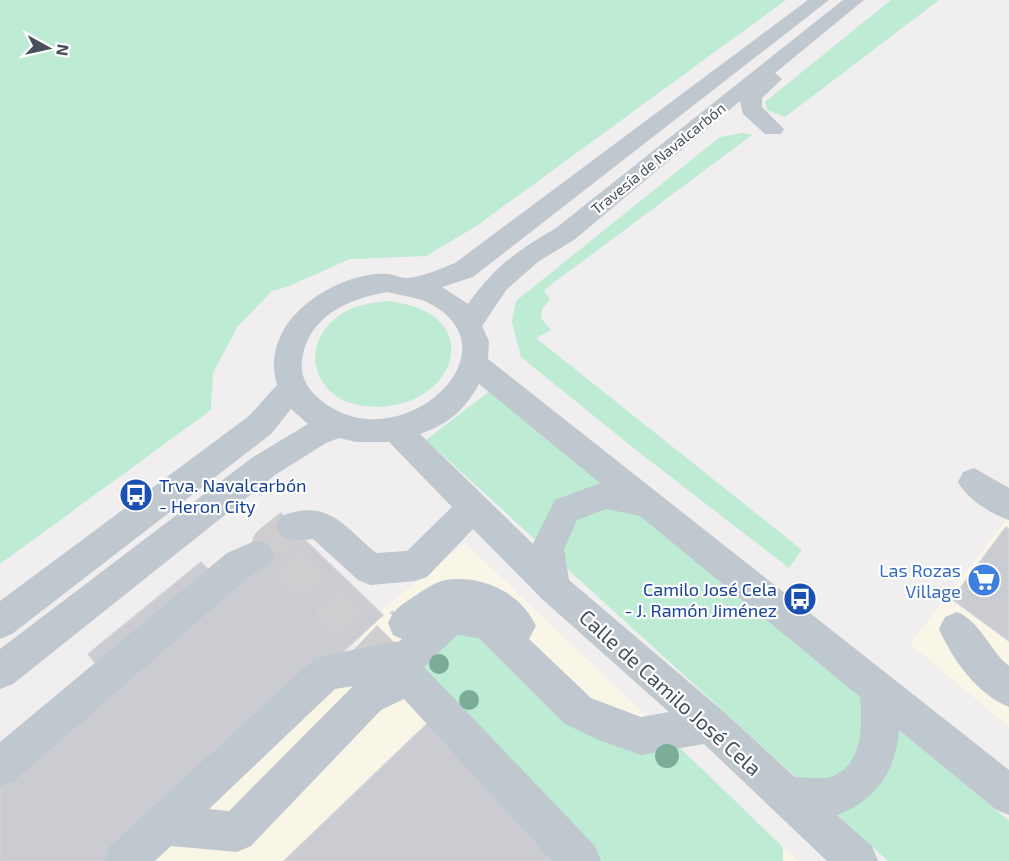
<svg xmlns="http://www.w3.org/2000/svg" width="1009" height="861" font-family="'Exo 2',sans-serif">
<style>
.commercial{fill:#faf6e7}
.green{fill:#beebd3}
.building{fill:#cbccd2;stroke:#d2d3d9;stroke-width:1.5}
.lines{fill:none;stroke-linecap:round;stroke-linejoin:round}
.minor-tunnel{stroke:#ceced0;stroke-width:36;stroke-dasharray:36 18;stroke-linecap:butt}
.minor{fill:#bfc7cf;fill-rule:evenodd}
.tree{fill:#7bac98}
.labels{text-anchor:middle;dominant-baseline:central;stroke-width:4.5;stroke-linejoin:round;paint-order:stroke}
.far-street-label{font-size:15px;fill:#474f5a;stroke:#fff}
.transit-label{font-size:18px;fill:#164399;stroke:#fff;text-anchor:start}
.shop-label{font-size:18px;fill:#366cbe;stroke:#fff;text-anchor:end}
.near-street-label{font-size:21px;fill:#474f5a;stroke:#fff}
</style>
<rect width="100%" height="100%" fill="#f0eeee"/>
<g class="commercial">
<polygon points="1009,516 1009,727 910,644"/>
<polygon points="465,543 672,740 798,861 153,861 330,689 374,616"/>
</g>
<g class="green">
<polygon points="0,0 786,0 478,225 426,256 350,259 289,286 272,291 238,326 213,373 211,410 0,564"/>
<polygon points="891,0 939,0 785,117 767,110 765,102"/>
<polygon points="743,133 752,135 544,290 550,300 542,309 541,318 551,330 536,338 802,550 789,568 636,450 521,357 512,322 516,301 720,137"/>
<path d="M 387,301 C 495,312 453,416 366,406 C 355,405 340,401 332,393 C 305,368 312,332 343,313 C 356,305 372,303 387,301 Z"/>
<polygon points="491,390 1009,821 1009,861 888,861 426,440"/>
<polygon points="472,625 574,725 672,740 783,847 783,861 600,861 420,664 443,636"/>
</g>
<g class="building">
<polygon points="282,518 383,615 116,861 0,861 0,752 100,669 88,654 201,562 213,575"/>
<polygon points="1006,527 1009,529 1009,641 952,599"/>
<polygon points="435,716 566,861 284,861"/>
</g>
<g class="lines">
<polyline class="minor-tunnel" points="292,526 270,544 377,651 405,623"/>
<g class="minor">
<path d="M 808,0 L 829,0 L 473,277 L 442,287 L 468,304 C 495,266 517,251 556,228 L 843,0 L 864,0 L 775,73 L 782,79 L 762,98 L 762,107 L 784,129 L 781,134 L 765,134 L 743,114 L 740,101 L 574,240 L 539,261 L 507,289 L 482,326 L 489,341 L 488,359 L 1009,770 L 1009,815 L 995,809 L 899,730 C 897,769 875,802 837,815 L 872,846 L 878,861 L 827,861 L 704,744 L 641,755 L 599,740 L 565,724 L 479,638 L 457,635 L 424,667 L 595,846 L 601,861 L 552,861 L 404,699 L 381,710 L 251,846 L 237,852 L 171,846 L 155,861 L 104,861 L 110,846 L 313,660 L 326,655 L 400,641 L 402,639 L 393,635 L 388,623 C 393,610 401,605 413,597 C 423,591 434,582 446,580 C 482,574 521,593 536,626 L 529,639 L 591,698 L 641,717 L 669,712 L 542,599 L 473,529 L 427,577 L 415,581 L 370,585 L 358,580 L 313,539 L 292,541 L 281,536 L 276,526 L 281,516 C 328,498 343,525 376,553 L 407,551 L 452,507 L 389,442 L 356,442 L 339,438 L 326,443 L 275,475 L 13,684 L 0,689 L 0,649 L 253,457 L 308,424 L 291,409 L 271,434 L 12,634 L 0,639 L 0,601 L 249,416 L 277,385 C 271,365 274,349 283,331 C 300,299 351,271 388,274 C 394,274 400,278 406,278 C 421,278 441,268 455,263 ZM 387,292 C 399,295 415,297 427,302 C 526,351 393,469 316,396 C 306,387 300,374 302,360 C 308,316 348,299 387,292 ZM 479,384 L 600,483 L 555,500 L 533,544 L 420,434 C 448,424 465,410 479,384 ZM 606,509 L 640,516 L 860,697 C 862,725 864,763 833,776 C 823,780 806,777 795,777 L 723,711 L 569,580 L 564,549 L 577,520 ZM 353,686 L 229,811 L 209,809 L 335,689 Z"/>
<path d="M 974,468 L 1009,488 L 1009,520 C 991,514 967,499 958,482 L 963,472 Z"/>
<polygon points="257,540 269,544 274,555 269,566 251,575 14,781 0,786 0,742 227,553"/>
<path d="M 957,612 C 981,622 989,650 1009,666 L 1009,707 C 977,694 953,660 939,629 L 945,617 Z"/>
</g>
</g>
<g class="tree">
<circle cx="439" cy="664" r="10"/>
<circle cx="469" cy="700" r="10"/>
<circle cx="667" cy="756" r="12"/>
</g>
<defs>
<symbol id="bus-disc" viewBox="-11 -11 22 22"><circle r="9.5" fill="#1a4fb4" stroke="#fff"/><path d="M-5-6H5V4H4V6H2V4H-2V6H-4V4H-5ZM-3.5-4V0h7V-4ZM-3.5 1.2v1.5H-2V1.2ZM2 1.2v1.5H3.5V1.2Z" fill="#fff"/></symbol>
<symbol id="supermarket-disc" viewBox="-11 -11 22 22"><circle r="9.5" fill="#3f7fe0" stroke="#fff"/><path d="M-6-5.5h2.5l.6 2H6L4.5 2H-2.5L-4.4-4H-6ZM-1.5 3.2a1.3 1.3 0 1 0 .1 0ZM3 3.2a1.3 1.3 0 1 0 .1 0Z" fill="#fff"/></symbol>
</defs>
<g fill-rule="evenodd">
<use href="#bus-disc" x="117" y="476" width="38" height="38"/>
<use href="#supermarket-disc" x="965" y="561" width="38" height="38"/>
<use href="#bus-disc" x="781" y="580" width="38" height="38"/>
</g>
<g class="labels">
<g class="far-street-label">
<text transform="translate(658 158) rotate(-39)">Travesía de Navalcarbón</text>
</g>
<g class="transit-label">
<text x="159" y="485">Trva. Navalcarbón<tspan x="159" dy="21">- Heron City</tspan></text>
<text x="777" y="589" text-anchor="end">Camilo José Cela<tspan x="777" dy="21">- J. Ramón Jiménez</tspan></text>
</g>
<g class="shop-label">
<text x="961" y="570">Las Rozas<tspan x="961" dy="21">Village</tspan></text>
</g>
<g class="near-street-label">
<text transform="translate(671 692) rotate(42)">Calle de Camilo José Cela</text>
</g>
</g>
<g transform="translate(48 48) rotate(98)" stroke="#ffffff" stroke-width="4.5" paint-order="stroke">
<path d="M0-4.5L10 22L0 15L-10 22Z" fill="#474f5a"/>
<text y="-9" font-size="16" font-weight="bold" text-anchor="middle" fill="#474f5a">N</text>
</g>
</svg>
